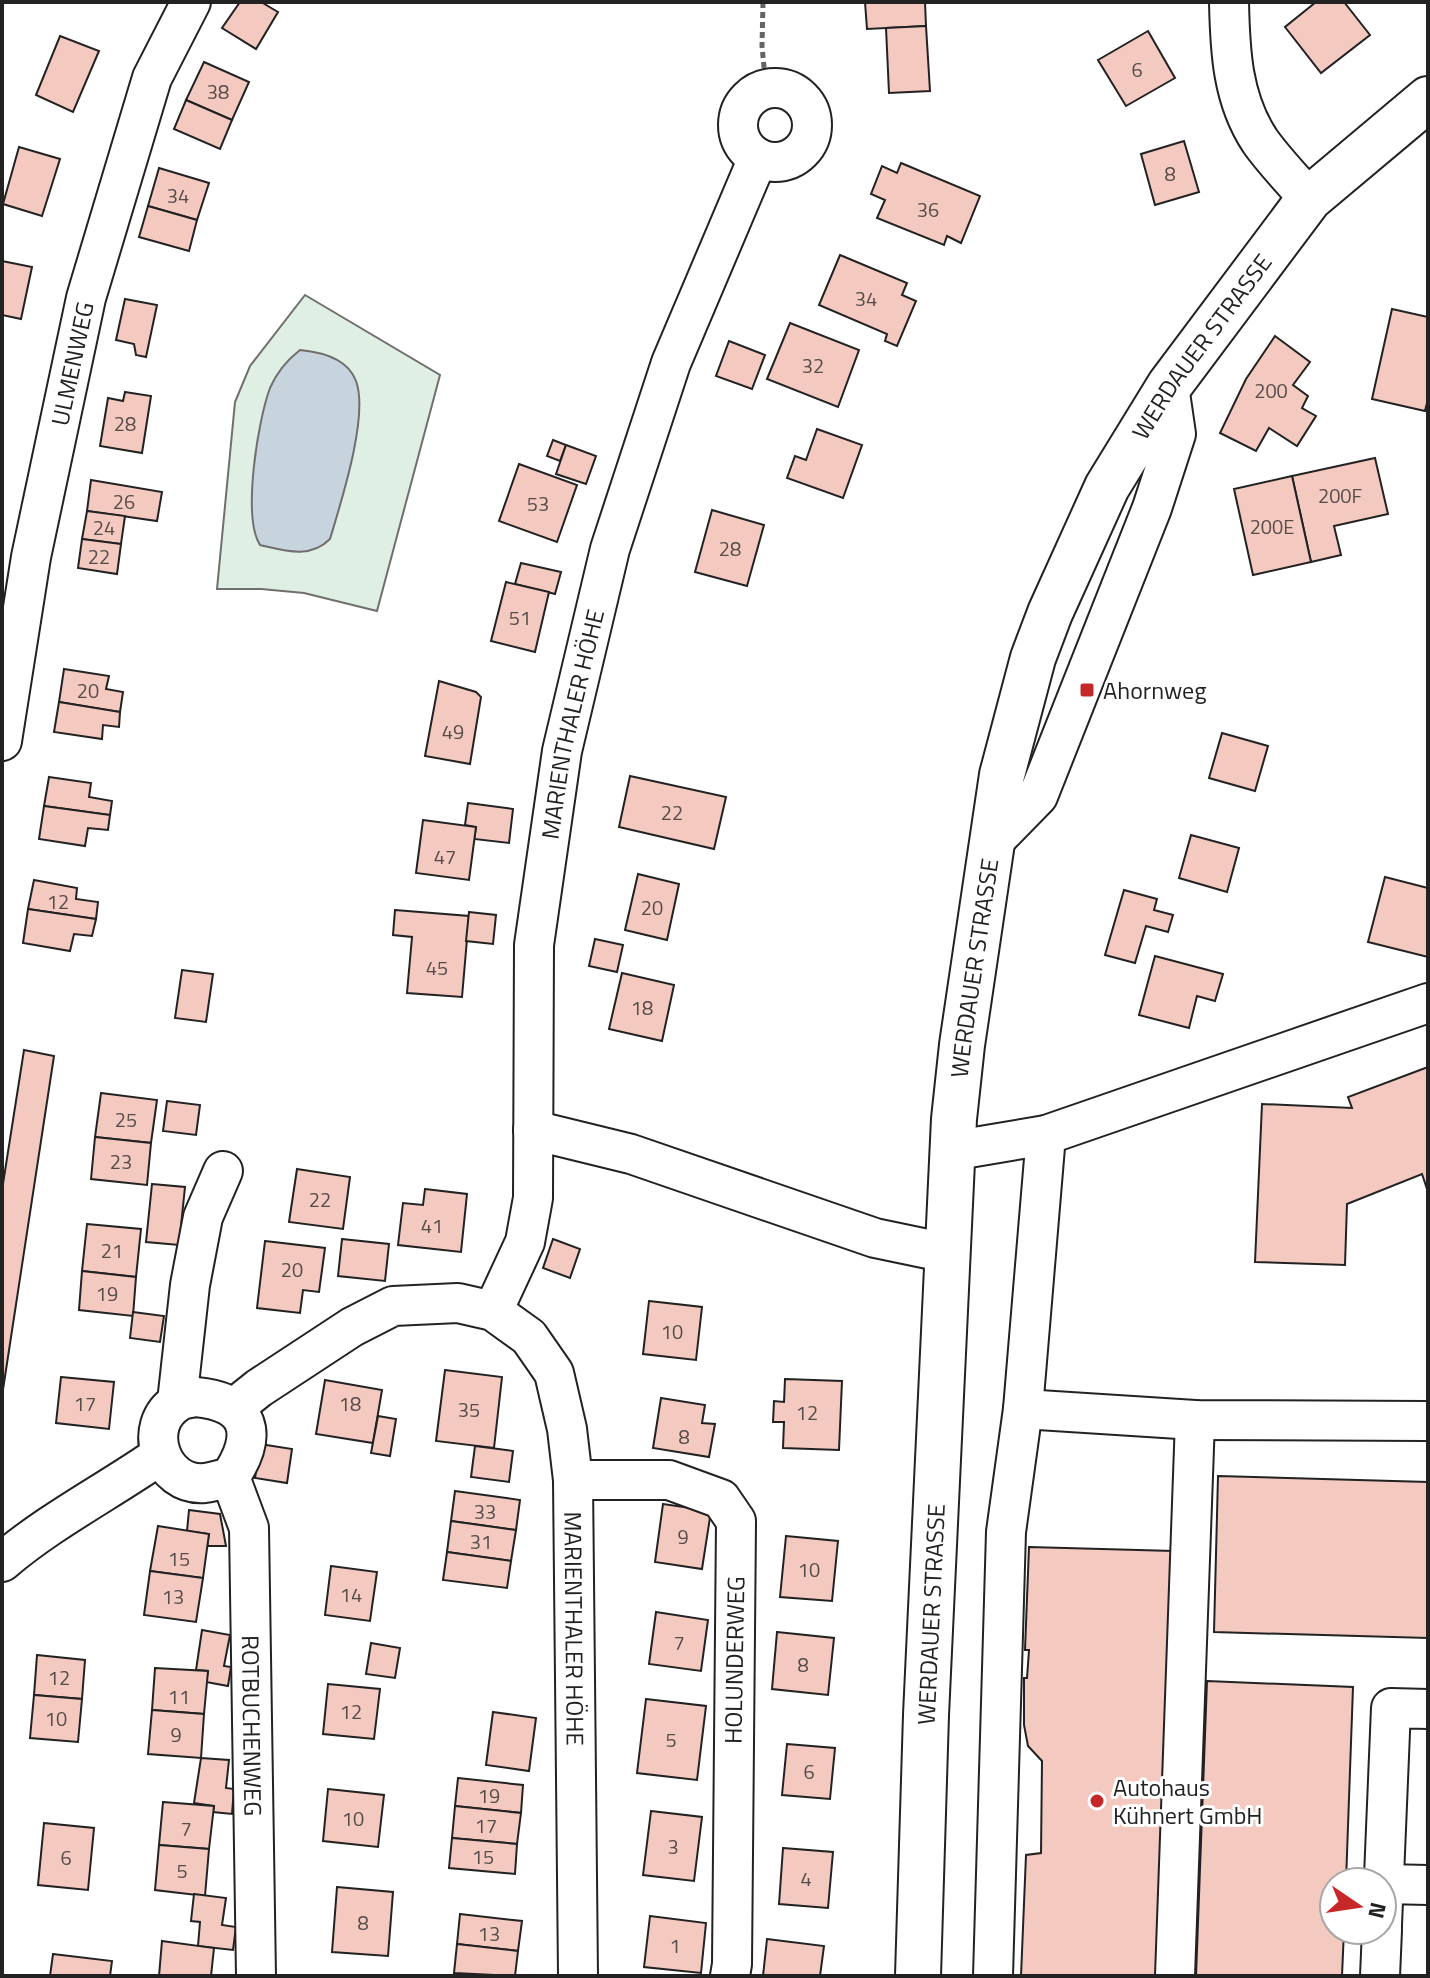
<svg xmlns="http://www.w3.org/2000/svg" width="1430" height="1978" font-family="'Titillium Web',sans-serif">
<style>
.green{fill:#e0efe3;stroke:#6f6f6f;stroke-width:2}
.water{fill:#c7d3dd;stroke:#6f6f6f;stroke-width:2}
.building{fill:#f3c9c0;stroke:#222;stroke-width:2}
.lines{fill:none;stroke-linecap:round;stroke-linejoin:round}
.minor-casing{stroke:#222;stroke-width:42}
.major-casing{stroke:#222;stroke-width:48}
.path{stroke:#646464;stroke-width:5;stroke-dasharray:6 4;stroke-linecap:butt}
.minor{stroke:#fff;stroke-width:38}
.major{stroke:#fff;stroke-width:44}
.poi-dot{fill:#c62828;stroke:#fff;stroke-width:3}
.labels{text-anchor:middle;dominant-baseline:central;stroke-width:6;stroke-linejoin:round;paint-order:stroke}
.number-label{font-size:20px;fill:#564c4a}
.street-label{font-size:24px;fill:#222;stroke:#fff}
.poi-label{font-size:24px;fill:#222;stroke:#fff;text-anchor:start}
</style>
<rect width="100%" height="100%" fill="#fff"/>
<polygon class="green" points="305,295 440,375 377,611 304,593 261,589 217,589 235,402 250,366"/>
<path class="water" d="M 300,350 C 321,352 348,359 356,381 C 369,416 341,502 330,539 C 310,559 286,551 260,545 C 242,517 258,420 270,388 C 277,372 287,360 300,350 Z"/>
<g class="building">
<polygon points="240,2 261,2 278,12 256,49 222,28"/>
<polygon points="865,2 925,2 926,26 867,29"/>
<polygon points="1316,2 1344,2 1370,35 1321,73 1285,27"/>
<polygon points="926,26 930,91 889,93 886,28"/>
<polygon points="1148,31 1175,78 1126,106 1098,60"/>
<polygon points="60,36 99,51 73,112 36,95"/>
<polygon points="204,62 249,82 232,120 186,100"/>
<polygon points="186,100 232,120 220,149 174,129"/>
<polygon points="1184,141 1199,192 1155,205 1141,154"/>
<polygon points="19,147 60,159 42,216 3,204"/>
<polygon points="901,163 980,196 961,243 947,236 944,245 877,218 885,200 871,194 882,166 897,173"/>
<polygon points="159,168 209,183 197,220 148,206"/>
<polygon points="148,206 197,220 189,251 139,237"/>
<polygon points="840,255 907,283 902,295 916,301 897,346 885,341 887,334 819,305"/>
<polygon points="2,261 32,267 21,319 2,315"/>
<polygon points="125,299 157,305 146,357 136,355 134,344 116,340"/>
<polygon points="1392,309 1428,317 1428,399 1425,411 1372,399"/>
<polygon points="790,323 859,350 838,407 767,379"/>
<polygon points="1275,336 1310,362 1293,385 1308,396 1302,408 1316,416 1297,446 1269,428 1256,451 1220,433 1246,379"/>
<polygon points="729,341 765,355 752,389 716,376"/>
<polygon points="125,392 151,396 142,453 100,446 108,398 123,401"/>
<polygon points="817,429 862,445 843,498 787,478 795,456 806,460"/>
<polygon points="553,440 566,445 560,461 547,456"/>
<polygon points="566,445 596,456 586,484 556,474"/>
<polygon points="1375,458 1388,514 1334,526 1341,555 1311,562 1292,476"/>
<polygon points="519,464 577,485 557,542 499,521"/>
<polygon points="1292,476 1311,562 1253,575 1234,489"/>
<polygon points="91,480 162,492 157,521 87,511"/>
<polygon points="712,510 764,525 747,586 695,572"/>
<polygon points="87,511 125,516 121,544 82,539"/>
<polygon points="82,539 121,544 117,574 78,568"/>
<polygon points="521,563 561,572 555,594 515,584"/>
<polygon points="506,582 549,592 535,652 491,641"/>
<polygon points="64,669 109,676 106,689 123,692 120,712 59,702"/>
<polygon points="439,681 476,692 481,697 470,764 425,756"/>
<polygon points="59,702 120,712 119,727 103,725 102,739 54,732"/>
<polygon points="1222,733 1268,746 1255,791 1209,778"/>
<polygon points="630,776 726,797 714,849 619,827"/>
<polygon points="49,777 91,783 89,797 112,801 110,815 44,806"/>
<polygon points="468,803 513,809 509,843 474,839 476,827 465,825"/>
<polygon points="44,806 110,815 108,830 88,828 85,846 39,839"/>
<polygon points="423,820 476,827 469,880 416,873"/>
<polygon points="1191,835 1239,848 1227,892 1179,878"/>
<polygon points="638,874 679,884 667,940 625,930"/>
<polygon points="1385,877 1428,888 1428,957 1368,942"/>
<polygon points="34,880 77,888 76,899 98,902 96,919 28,909"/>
<polygon points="1124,890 1157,899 1154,910 1173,915 1168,932 1146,926 1135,963 1105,955"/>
<polygon points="28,909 96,919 92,936 74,934 70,951 23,943"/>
<polygon points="395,910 469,916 462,997 407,993 412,937 393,935"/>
<polygon points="469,912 496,915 493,944 466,941"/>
<polygon points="595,939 623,945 617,972 589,966"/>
<polygon points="1155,956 1223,974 1215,1001 1197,996 1189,1028 1139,1015"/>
<polygon points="182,970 213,974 206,1022 175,1018"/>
<polygon points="622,973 674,985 662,1041 609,1029"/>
<polygon points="24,1050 54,1056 2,1396 2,1190"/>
<polygon points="1428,1067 1428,1192 1422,1174 1347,1204 1345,1265 1255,1262 1262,1104 1352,1108 1348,1097"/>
<polygon points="101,1093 157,1100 151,1143 95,1137"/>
<polygon points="167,1101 200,1105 196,1135 163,1131"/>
<polygon points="95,1137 151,1143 147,1185 91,1179"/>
<polygon points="297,1169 350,1177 343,1229 289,1222"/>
<polygon points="152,1184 185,1187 179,1245 146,1242"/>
<polygon points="425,1189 467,1194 461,1252 398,1245 403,1203 423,1205"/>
<polygon points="87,1224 141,1229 136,1277 82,1271"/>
<polygon points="342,1239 389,1244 385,1281 338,1276"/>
<polygon points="553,1239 580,1249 570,1278 543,1268"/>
<polygon points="265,1241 325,1248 319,1292 303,1290 300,1313 257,1308"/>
<polygon points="82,1271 136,1277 133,1316 79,1310"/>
<polygon points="649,1301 702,1307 696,1360 643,1354"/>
<polygon points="133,1312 164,1316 160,1342 130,1338"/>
<polygon points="445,1370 502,1377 494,1448 436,1441"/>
<polygon points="61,1377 114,1382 109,1429 56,1423"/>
<polygon points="785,1379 842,1381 839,1450 783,1448 784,1422 773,1422 774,1401 784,1402"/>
<polygon points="325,1380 382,1390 373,1443 316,1434"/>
<polygon points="661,1398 705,1405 702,1423 715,1424 709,1457 653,1448"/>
<polygon points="378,1416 396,1419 390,1456 371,1453"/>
<polygon points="260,1444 292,1449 287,1483 255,1478"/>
<polygon points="475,1446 513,1451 509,1482 471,1477"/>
<polygon points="1218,1476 1428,1482 1428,1638 1214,1632"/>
<polygon points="455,1491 520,1500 516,1530 451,1521"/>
<polygon points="663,1504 711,1511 702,1569 655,1562"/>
<polygon points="189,1510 220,1514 226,1546 207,1546 209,1534 187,1531"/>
<polygon points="451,1521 516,1530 511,1561 447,1552"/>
<polygon points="158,1526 209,1534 203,1578 150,1571"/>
<polygon points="786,1536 838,1541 832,1601 780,1597"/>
<polygon points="1029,1547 1174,1551 1165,1976 1021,1976 1026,1855 1041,1853 1042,1761 1028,1746 1024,1725 1024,1678 1027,1678 1029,1650 1025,1650"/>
<polygon points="447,1552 511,1561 507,1588 443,1580"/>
<polygon points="331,1566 377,1572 370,1621 325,1615"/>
<polygon points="150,1571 203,1578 196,1622 144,1615"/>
<polygon points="656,1612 708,1620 701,1671 649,1664"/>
<polygon points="202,1630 230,1635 224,1666 231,1667 228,1686 206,1682 208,1671 196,1670"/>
<polygon points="777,1632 834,1638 828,1695 772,1689"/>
<polygon points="371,1643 400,1648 395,1678 366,1674"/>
<polygon points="37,1655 85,1660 82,1699 34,1695"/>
<polygon points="155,1668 208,1671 204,1714 152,1710"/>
<polygon points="1207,1681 1353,1687 1346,1882 1334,1882 1334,1930 1344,1930 1342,1976 1196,1976"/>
<polygon points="328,1684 380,1689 374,1739 323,1734"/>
<polygon points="34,1695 82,1699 78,1742 30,1738"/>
<polygon points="646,1699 706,1706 697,1780 637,1773"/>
<polygon points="152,1710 204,1714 201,1758 148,1754"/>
<polygon points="493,1712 536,1718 529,1771 486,1765"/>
<polygon points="787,1744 835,1748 830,1799 782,1795"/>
<polygon points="201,1758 229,1760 226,1788 234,1789 232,1814 213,1812 214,1806 194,1803"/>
<polygon points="458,1778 523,1785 521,1813 455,1806"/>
<polygon points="328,1789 384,1795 378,1847 323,1841"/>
<polygon points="163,1802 214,1806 209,1849 159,1845"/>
<polygon points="455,1806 521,1813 517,1844 452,1838"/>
<polygon points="651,1811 702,1817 694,1881 643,1875"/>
<polygon points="44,1823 94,1828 88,1890 38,1885"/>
<polygon points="452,1838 517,1844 515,1874 449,1868"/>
<polygon points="159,1845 209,1849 205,1896 155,1890"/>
<polygon points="783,1848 833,1852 828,1908 779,1904"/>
<polygon points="337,1887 393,1892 388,1956 332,1952"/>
<polygon points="194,1894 226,1898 222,1925 236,1927 233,1950 198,1946 200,1922 191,1921"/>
<polygon points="460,1914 522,1921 518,1951 457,1944"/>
<polygon points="650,1916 706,1923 701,1973 644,1967"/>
<polygon points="767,1939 824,1946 820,1976 763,1976"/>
<polygon points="162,1941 214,1948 211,1976 159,1976"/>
<polygon points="457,1944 518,1951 515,1976 454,1973"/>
<polygon points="53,1954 112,1961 110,1976 50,1976"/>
</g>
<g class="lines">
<defs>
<g id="minor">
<path d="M 1229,2 C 1230,50 1232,99 1260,141 C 1274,161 1293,180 1309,199"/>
<circle cx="775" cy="125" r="37"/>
<path id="s1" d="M 2,741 L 31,557 L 86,298 L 152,78 L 191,2"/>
<polyline points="991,844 1038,796 1152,508 1176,434 1169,386"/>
<polyline points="533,1130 631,1154 875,1238 947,1253"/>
<polyline points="951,1151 1046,1135 1428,1003"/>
<path id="s2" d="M 493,1311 L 525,1242 L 533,1198 L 534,945 L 562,751 L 610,549 L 671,363 L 758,158"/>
<path d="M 196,1397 C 251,1402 259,1435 230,1477 C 222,1479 213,1482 205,1483 C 161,1487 140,1425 178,1402 C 182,1399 191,1398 196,1397 Z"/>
<polyline points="177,1402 190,1285 203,1217 223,1171"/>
<path id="s3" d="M 234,1408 L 259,1388 L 352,1327 L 393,1306 L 458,1303 L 493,1311 L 529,1337 L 554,1373 L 567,1429 L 573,1480 L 578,1976"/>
<polyline points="1023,1409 1195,1420 1428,1421"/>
<path id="s4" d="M 230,1477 L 249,1528 L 256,1976"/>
<polyline points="573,1480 669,1480 721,1499 736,1521 732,1964 730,1976"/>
<path d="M 2,1562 C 50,1521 107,1492 159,1456"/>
<polyline points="1384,1884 1428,1885"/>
<polyline points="1382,1925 1391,1708 1428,1709"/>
<polyline points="993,1976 1006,1532 1023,1409 1046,1135"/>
<polyline points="1175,1976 1195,1420"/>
<polyline points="1380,1976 1382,1930"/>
</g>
<g id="major">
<path id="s5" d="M 918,1976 L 926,1715 L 954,1119 L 962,1045 L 1002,775 L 1033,658 L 1050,613 L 1107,487 L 1169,386 L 1309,199 L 1428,99"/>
</g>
</defs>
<use href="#minor" class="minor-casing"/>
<use href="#major" class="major-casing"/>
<polyline class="path" points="763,2 762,46 766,88"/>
<use href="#minor" class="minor"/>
<use href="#major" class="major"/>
</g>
<g class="poi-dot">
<rect x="1079" y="682" width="16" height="16" rx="4"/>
<circle cx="1097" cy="1801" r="8"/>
</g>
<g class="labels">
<g class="number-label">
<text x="1137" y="69">6</text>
<text x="218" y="91">38</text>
<text x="1170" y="173">8</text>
<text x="178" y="195">34</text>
<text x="928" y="209">36</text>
<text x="866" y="298">34</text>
<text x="813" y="365">32</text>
<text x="1271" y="390">200</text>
<text x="125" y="423">28</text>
<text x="1340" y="495">200F</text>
<text x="124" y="501">26</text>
<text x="538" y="503">53</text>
<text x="1272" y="526">200E</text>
<text x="104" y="527">24</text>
<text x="730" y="548">28</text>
<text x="99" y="556">22</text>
<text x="520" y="617">51</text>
<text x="88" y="690">20</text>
<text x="453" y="731">49</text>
<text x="672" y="812">22</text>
<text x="445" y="856">47</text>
<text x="58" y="901">12</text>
<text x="652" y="907">20</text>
<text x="437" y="967">45</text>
<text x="642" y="1007">18</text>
<text x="126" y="1119">25</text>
<text x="121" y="1161">23</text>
<text x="320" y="1199">22</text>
<text x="432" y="1225">41</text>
<text x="112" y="1250">21</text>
<text x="292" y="1269">20</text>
<text x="107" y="1293">19</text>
<text x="672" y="1331">10</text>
<text x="85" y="1403">17</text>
<text x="350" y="1403">18</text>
<text x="469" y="1409">35</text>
<text x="807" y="1412">12</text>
<text x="684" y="1436">8</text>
<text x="485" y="1511">33</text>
<text x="683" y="1536">9</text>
<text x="481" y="1541">31</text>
<text x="179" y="1558">15</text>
<text x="809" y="1569">10</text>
<text x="351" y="1594">14</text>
<text x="173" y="1596">13</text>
<text x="679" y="1642">7</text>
<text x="803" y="1664">8</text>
<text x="59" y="1677">12</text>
<text x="179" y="1696">11</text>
<text x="351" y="1711">12</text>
<text x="56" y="1718">10</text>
<text x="176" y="1734">9</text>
<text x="671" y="1739">5</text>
<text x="809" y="1771">6</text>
<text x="489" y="1795">19</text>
<text x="353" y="1818">10</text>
<text x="486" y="1825">17</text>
<text x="186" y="1828">7</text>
<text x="673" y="1846">3</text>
<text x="483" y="1856">15</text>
<text x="66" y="1857">6</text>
<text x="182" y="1870">5</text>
<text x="806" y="1878">4</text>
<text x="363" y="1922">8</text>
<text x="489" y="1933">13</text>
<text x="675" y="1945">1</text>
</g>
<g class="street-label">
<text stroke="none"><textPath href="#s5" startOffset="1682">WERDAUER STRASSE</textPath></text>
<text stroke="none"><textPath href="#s1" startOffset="384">ULMENWEG</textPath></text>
<text stroke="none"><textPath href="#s2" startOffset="598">MARIENTHALER HÖHE</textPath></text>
<text stroke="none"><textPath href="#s5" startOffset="1010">WERDAUER STRASSE</textPath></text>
<text stroke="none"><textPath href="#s5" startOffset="362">WERDAUER STRASSE</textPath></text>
<text stroke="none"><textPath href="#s3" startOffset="636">MARIENTHALER HÖHE</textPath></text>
<text transform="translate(734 1660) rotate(-89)">HOLUNDERWEG</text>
<text stroke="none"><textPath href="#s4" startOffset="252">ROTBUCHENWEG</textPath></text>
</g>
<g class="poi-label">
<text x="1103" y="690">Ahornweg</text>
<text x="1113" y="1787">Autohaus<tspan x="1113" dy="28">Kühnert GmbH</tspan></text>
</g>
</g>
<rect width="1430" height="1978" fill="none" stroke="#222222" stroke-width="8"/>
<g transform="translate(1358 1906) rotate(103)"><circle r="38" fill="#ffffff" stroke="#a7a7a7" stroke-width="2"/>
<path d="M0-6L14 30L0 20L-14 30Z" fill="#c62828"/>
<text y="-12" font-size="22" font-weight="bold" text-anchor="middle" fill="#222222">N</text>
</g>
</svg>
